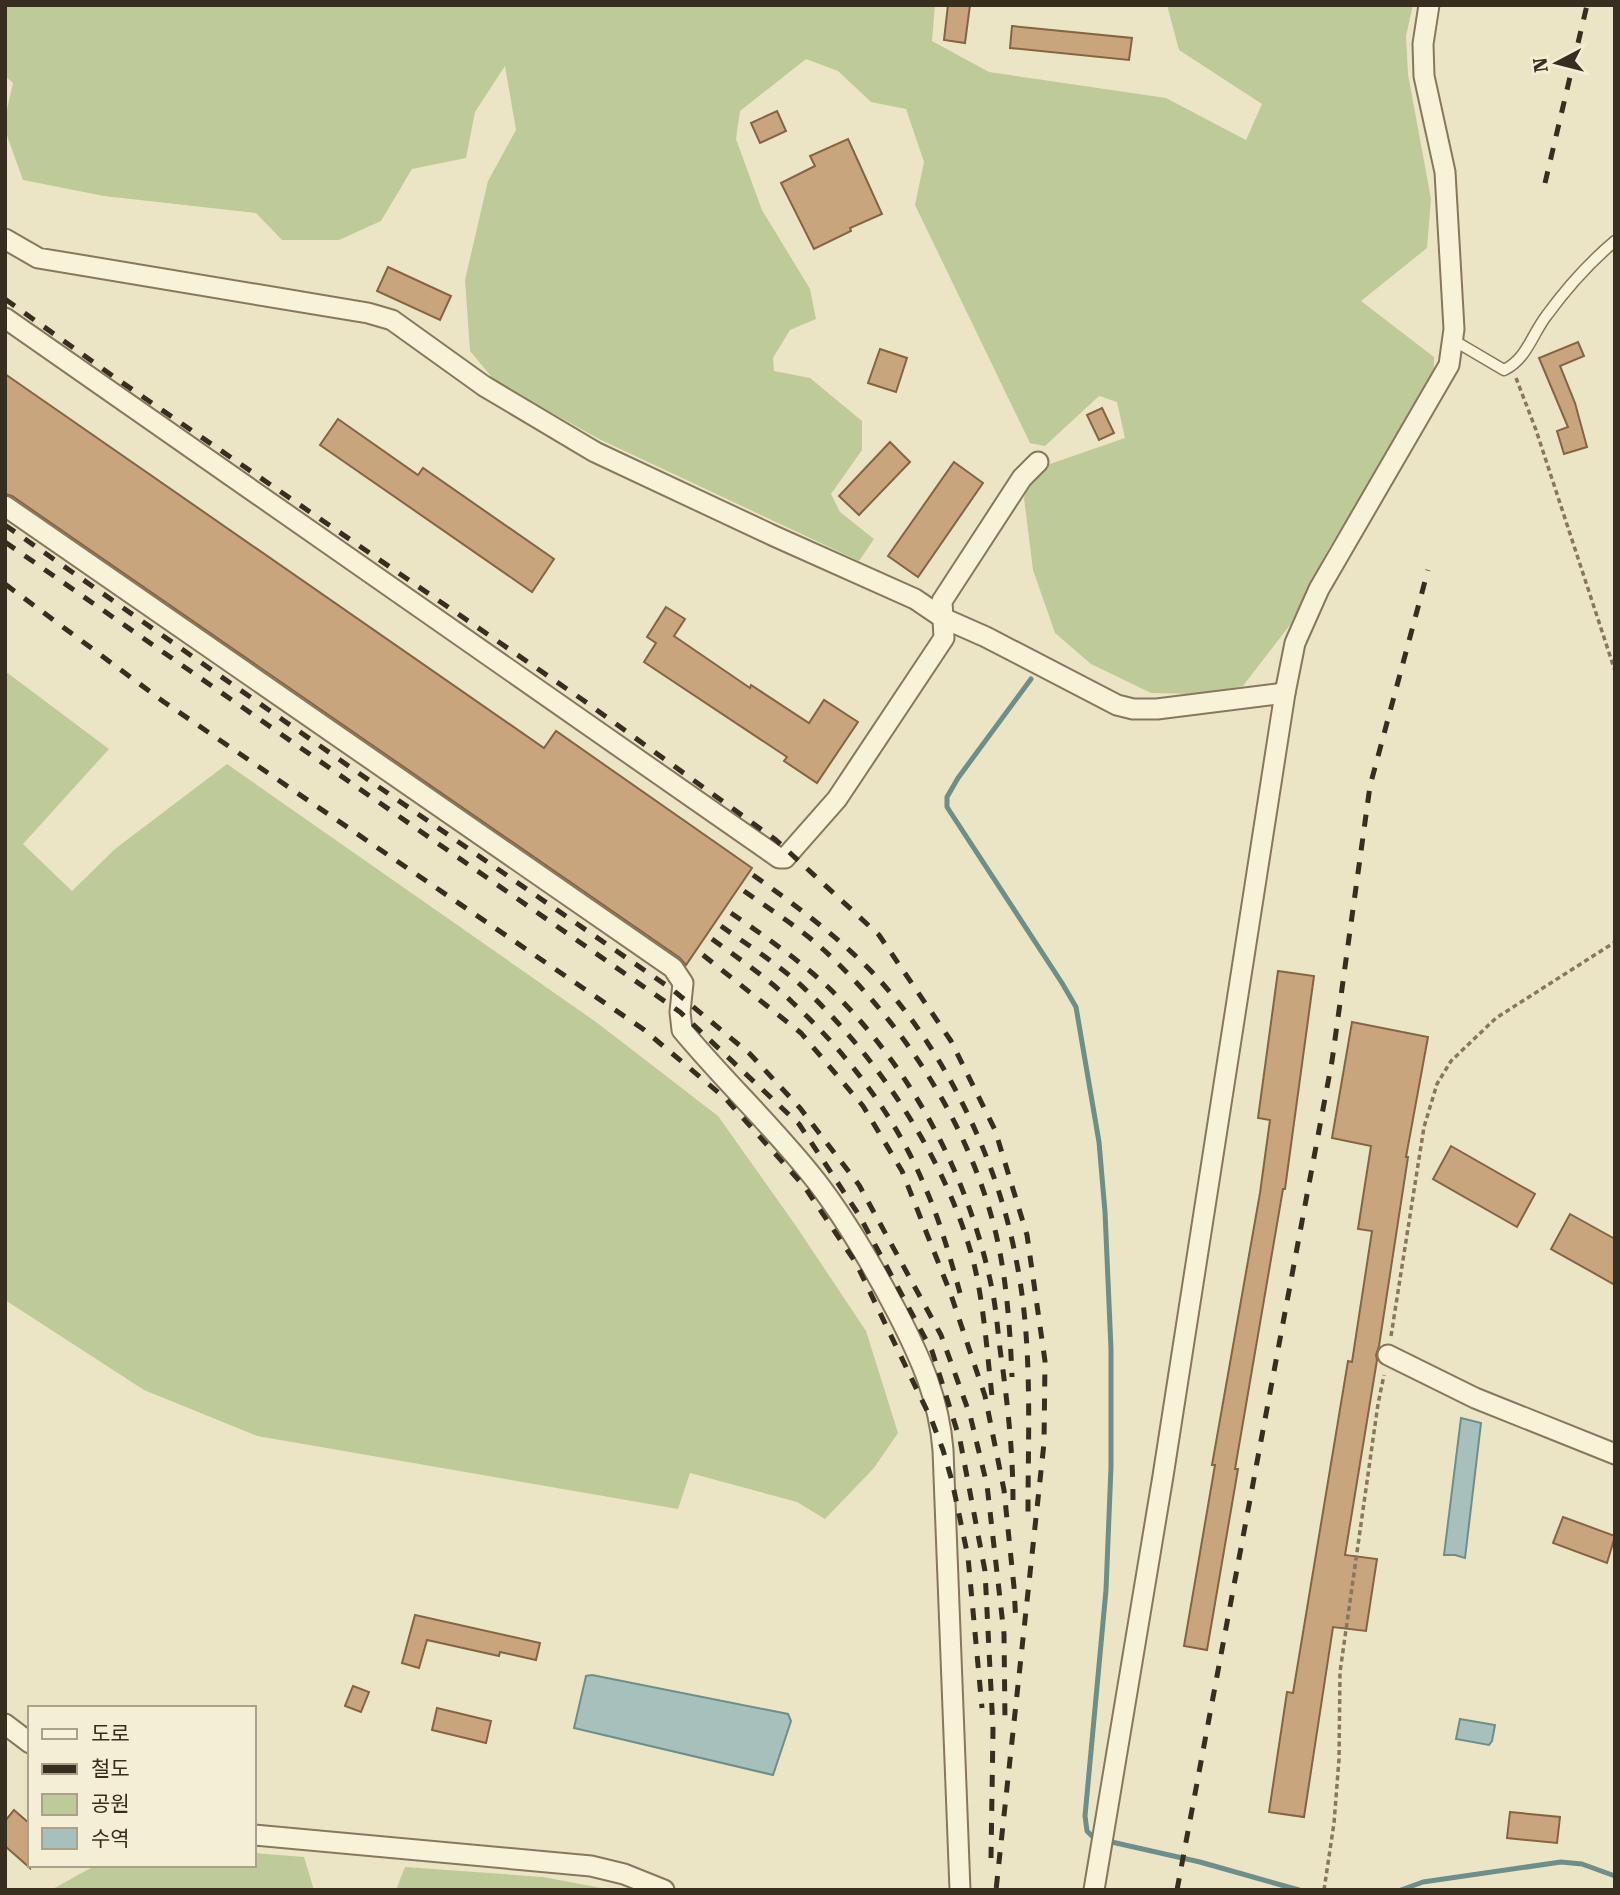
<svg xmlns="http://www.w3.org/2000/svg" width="1620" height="1895" font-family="'Roboto Serif','Noto Sans KR',serif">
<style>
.green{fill:#bfca99}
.water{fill:#a7c0bb;stroke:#6e8e89;stroke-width:2}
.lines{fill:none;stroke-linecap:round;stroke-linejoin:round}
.stream{stroke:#6e8e89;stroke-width:5}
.building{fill:#c9a57d;stroke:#856443;stroke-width:2}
.service-casing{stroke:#87775c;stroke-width:13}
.minor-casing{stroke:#87775c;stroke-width:23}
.path{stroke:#87775c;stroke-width:3.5;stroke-dasharray:5 3.5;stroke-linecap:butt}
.service{stroke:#f7f2d8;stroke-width:10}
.minor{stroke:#f7f2d8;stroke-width:19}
.rail{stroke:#372e1f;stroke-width:5;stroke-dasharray:12 12;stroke-linecap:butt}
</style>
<rect width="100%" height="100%" fill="#ece5c5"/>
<g class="green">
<polygon points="5,5 935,5 932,41 989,72 1166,98 1246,140 1262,104 1179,50 1167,5 1413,5 1406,36 1408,74 1431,199 1427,248 1361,301 1434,357 1434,378 1329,548 1290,625 1243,686 1200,694 1151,693 1091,664 1055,633 1033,570 1024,498 1029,482 1047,465 1125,438 1117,402 1099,396 1045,446 1030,443 915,205 924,162 906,109 871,102 838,71 806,59 740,111 736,139 762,210 810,289 816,319 790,330 773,358 774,371 810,378 862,421 862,450 831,494 840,512 874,539 859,561 599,439 495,381 470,351 465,280 488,181 516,130 505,66 475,112 466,158 412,169 381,221 339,240 282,240 256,213 104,196 23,180 5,130 5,118 13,83 5,76"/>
<polygon points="5,671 109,749 23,844 72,891 115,849 227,764 596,1022 718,1116 796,1226 866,1331 898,1433 874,1468 825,1519 797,1502 690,1473 678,1509 257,1436 144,1390 5,1300"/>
<polygon points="254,1853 304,1857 314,1890 51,1890 96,1865 254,1865"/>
<polygon points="405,1867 543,1877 612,1890 396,1890"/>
</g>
<g class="water">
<polygon points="1461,1418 1481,1423 1465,1558 1455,1555 1444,1555"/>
<polygon points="592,1675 788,1714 791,1721 773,1775 574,1728 586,1676"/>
<polygon points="1460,1719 1495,1725 1492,1741 1489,1745 1456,1739"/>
</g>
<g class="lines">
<g class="stream">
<polyline points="1031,679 958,778 947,797 947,807 1062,983 1076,1007 1099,1142 1105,1212 1111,1349 1111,1467 1106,1590 1085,1816 1087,1831 1094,1838 1200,1862 1299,1890"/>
<polyline points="1401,1890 1423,1882 1561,1862 1582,1864 1615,1876"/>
</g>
</g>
<g class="building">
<polygon points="948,5 970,5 965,43 944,40"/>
<polygon points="1012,26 1132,38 1129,60 1010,48"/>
<polygon points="777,111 786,131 760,143 751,123"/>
<polygon points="848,139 882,214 850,228 851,231 814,249 781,183 815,166 810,156"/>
<polygon points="388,267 451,296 440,320 377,291"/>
<polygon points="1578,342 1584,356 1560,366 1575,403 1587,447 1564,454 1557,431 1568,427 1539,358"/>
<polygon points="880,349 907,358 896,392 868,383"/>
<polygon points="5,374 544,748 556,731 752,868 686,965 680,958 12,496 5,494"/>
<polygon points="1102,408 1114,433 1099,440 1087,415"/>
<polygon points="338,419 418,475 423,468 554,559 532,592 320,445"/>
<polygon points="890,442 910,462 859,515 839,496"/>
<polygon points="954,462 983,483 918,577 888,556"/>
<polygon points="666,607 685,619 674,636 750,688 751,685 809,723 824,700 858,722 817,783 784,761 787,757 644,662 656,643 647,637"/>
<polygon points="1278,971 1314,976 1285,1189 1283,1189 1235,1469 1238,1469 1207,1650 1184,1646 1215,1465 1212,1465 1260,1193 1270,1120 1258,1118"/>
<polygon points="1352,1022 1428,1037 1406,1157 1408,1157 1379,1346 1376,1355 1377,1360 1345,1555 1377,1559 1366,1631 1333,1627 1304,1817 1269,1812 1287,1692 1293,1693 1348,1361 1352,1362 1372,1231 1358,1229 1371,1146 1332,1138"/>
<polygon points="1451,1146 1535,1194 1517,1227 1433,1179"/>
<polygon points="1570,1214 1615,1239 1615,1285 1551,1249"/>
<polygon points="1563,1517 1615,1536 1607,1563 1553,1543"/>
<polygon points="415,1615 540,1643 536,1660 500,1652 499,1656 427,1640 419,1668 402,1663"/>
<polygon points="353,1686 369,1692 361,1712 345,1706"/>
<polygon points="437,1708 491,1721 486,1743 432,1730"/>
<polygon points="14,1810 30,1824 30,1868 5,1846 5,1821"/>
<polygon points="1510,1812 1560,1817 1557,1843 1507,1838"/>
</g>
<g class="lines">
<defs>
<path id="service" d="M 1453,340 L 1504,370 C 1527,359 1532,334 1547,315 C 1566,289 1590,262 1615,241"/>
<g id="minor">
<polyline points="5,239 38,258 368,313 392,320 484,386 595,452 774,536 915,599 943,618 986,637 1117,705 1133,709 1157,709 1285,693"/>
<polyline points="5,318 779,858 785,858 837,799 944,638 942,601 1022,478 1038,462"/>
<path d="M 5,506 L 673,968 L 683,983 L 680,1012 L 682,1030 C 725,1082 775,1128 817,1182 C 849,1224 874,1268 898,1314 C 921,1359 939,1399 943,1450 L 960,1890"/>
<polyline points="1388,1355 1475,1398 1615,1454"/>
<polyline points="5,1724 30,1743"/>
<polyline points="254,1835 591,1866 624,1874 664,1890"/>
<polyline points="1094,1890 1163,1476 1285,693 1295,643 1319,589 1449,365 1454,329 1445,172 1424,76 1423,44 1429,5"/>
</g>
</defs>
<use href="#service" class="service-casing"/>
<use href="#minor" class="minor-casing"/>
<g class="path">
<polyline points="1516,378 1536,430 1615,671"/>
<polyline points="1391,1336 1424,1127 1437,1084 1451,1061 1496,1018 1615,942"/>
<polyline points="1324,1890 1334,1823 1339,1759 1340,1672 1378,1404 1384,1375"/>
</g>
<use href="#service" class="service"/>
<use href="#minor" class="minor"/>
<g class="rail">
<polyline points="1545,183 1587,5"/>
<polyline points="5,299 117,379 583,700 776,840 879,935 951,1041 995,1130 1027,1235 1045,1361 1044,1443 996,1890"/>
<polyline points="5,525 360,774 673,990 750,1054 800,1108 859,1185 941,1335 970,1415 987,1485 1004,1634 1005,1721"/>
<polyline points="5,542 680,1012 799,1124 859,1215 932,1351 960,1440 985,1571 993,1729 991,1858"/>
<polyline points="5,584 164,702 643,1029 725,1098 804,1186 856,1263 932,1421 943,1450 952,1481 968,1557 982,1708"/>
<path d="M 753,875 C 795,905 836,935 872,972 C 943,1047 997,1157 1016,1259 C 1033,1342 1028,1429 1028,1513"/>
<path d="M 744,891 C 771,910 801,929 825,951 C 906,1027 970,1126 996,1234 C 1007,1281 1010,1329 1012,1377"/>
<path d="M 731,913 C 764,936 798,959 828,987 C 911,1067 969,1176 992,1289 C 997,1313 998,1338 1002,1363 C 1008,1408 1013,1454 1013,1500"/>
<path d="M 721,926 C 749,946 781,966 806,990 C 881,1062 948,1162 974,1264 C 984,1306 987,1352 992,1396"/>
<path d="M 712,939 C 739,959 768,978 792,1002 C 847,1053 896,1117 925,1187 C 940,1221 950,1257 960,1293"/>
<polyline points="703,955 801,1033 863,1106 902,1171 950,1292 985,1396 1004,1490 1014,1587 1016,1624"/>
<polyline points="1177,1890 1332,1061 1370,786 1428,570"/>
</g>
</g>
<rect width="1620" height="1895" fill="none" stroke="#372e1f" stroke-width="14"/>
<rect x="28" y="1706" width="228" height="161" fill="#f4efd4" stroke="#a8a28c" stroke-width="2"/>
<rect x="42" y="1729" width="35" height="10" fill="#f7f2d8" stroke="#a8a28c" stroke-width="2"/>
<text x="91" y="1741" font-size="21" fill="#372e1f">도로</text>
<rect x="42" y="1764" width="35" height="10" fill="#372e1f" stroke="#a8a28c" stroke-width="2"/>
<text x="91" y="1776" font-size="21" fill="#372e1f">철도</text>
<rect x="42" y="1794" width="35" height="21" fill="#bfca99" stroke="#a8a28c" stroke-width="2"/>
<text x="91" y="1811" font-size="21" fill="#372e1f">공원</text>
<rect x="42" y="1828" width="35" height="21" fill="#a7c0bb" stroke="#a8a28c" stroke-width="2"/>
<text x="91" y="1846" font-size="21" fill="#372e1f">수역</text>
<g transform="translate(1557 63) rotate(263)" stroke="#f4efd4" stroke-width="5" paint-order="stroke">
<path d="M0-5L12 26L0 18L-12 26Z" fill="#372e1f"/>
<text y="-10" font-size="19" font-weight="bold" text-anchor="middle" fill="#372e1f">N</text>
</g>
</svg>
